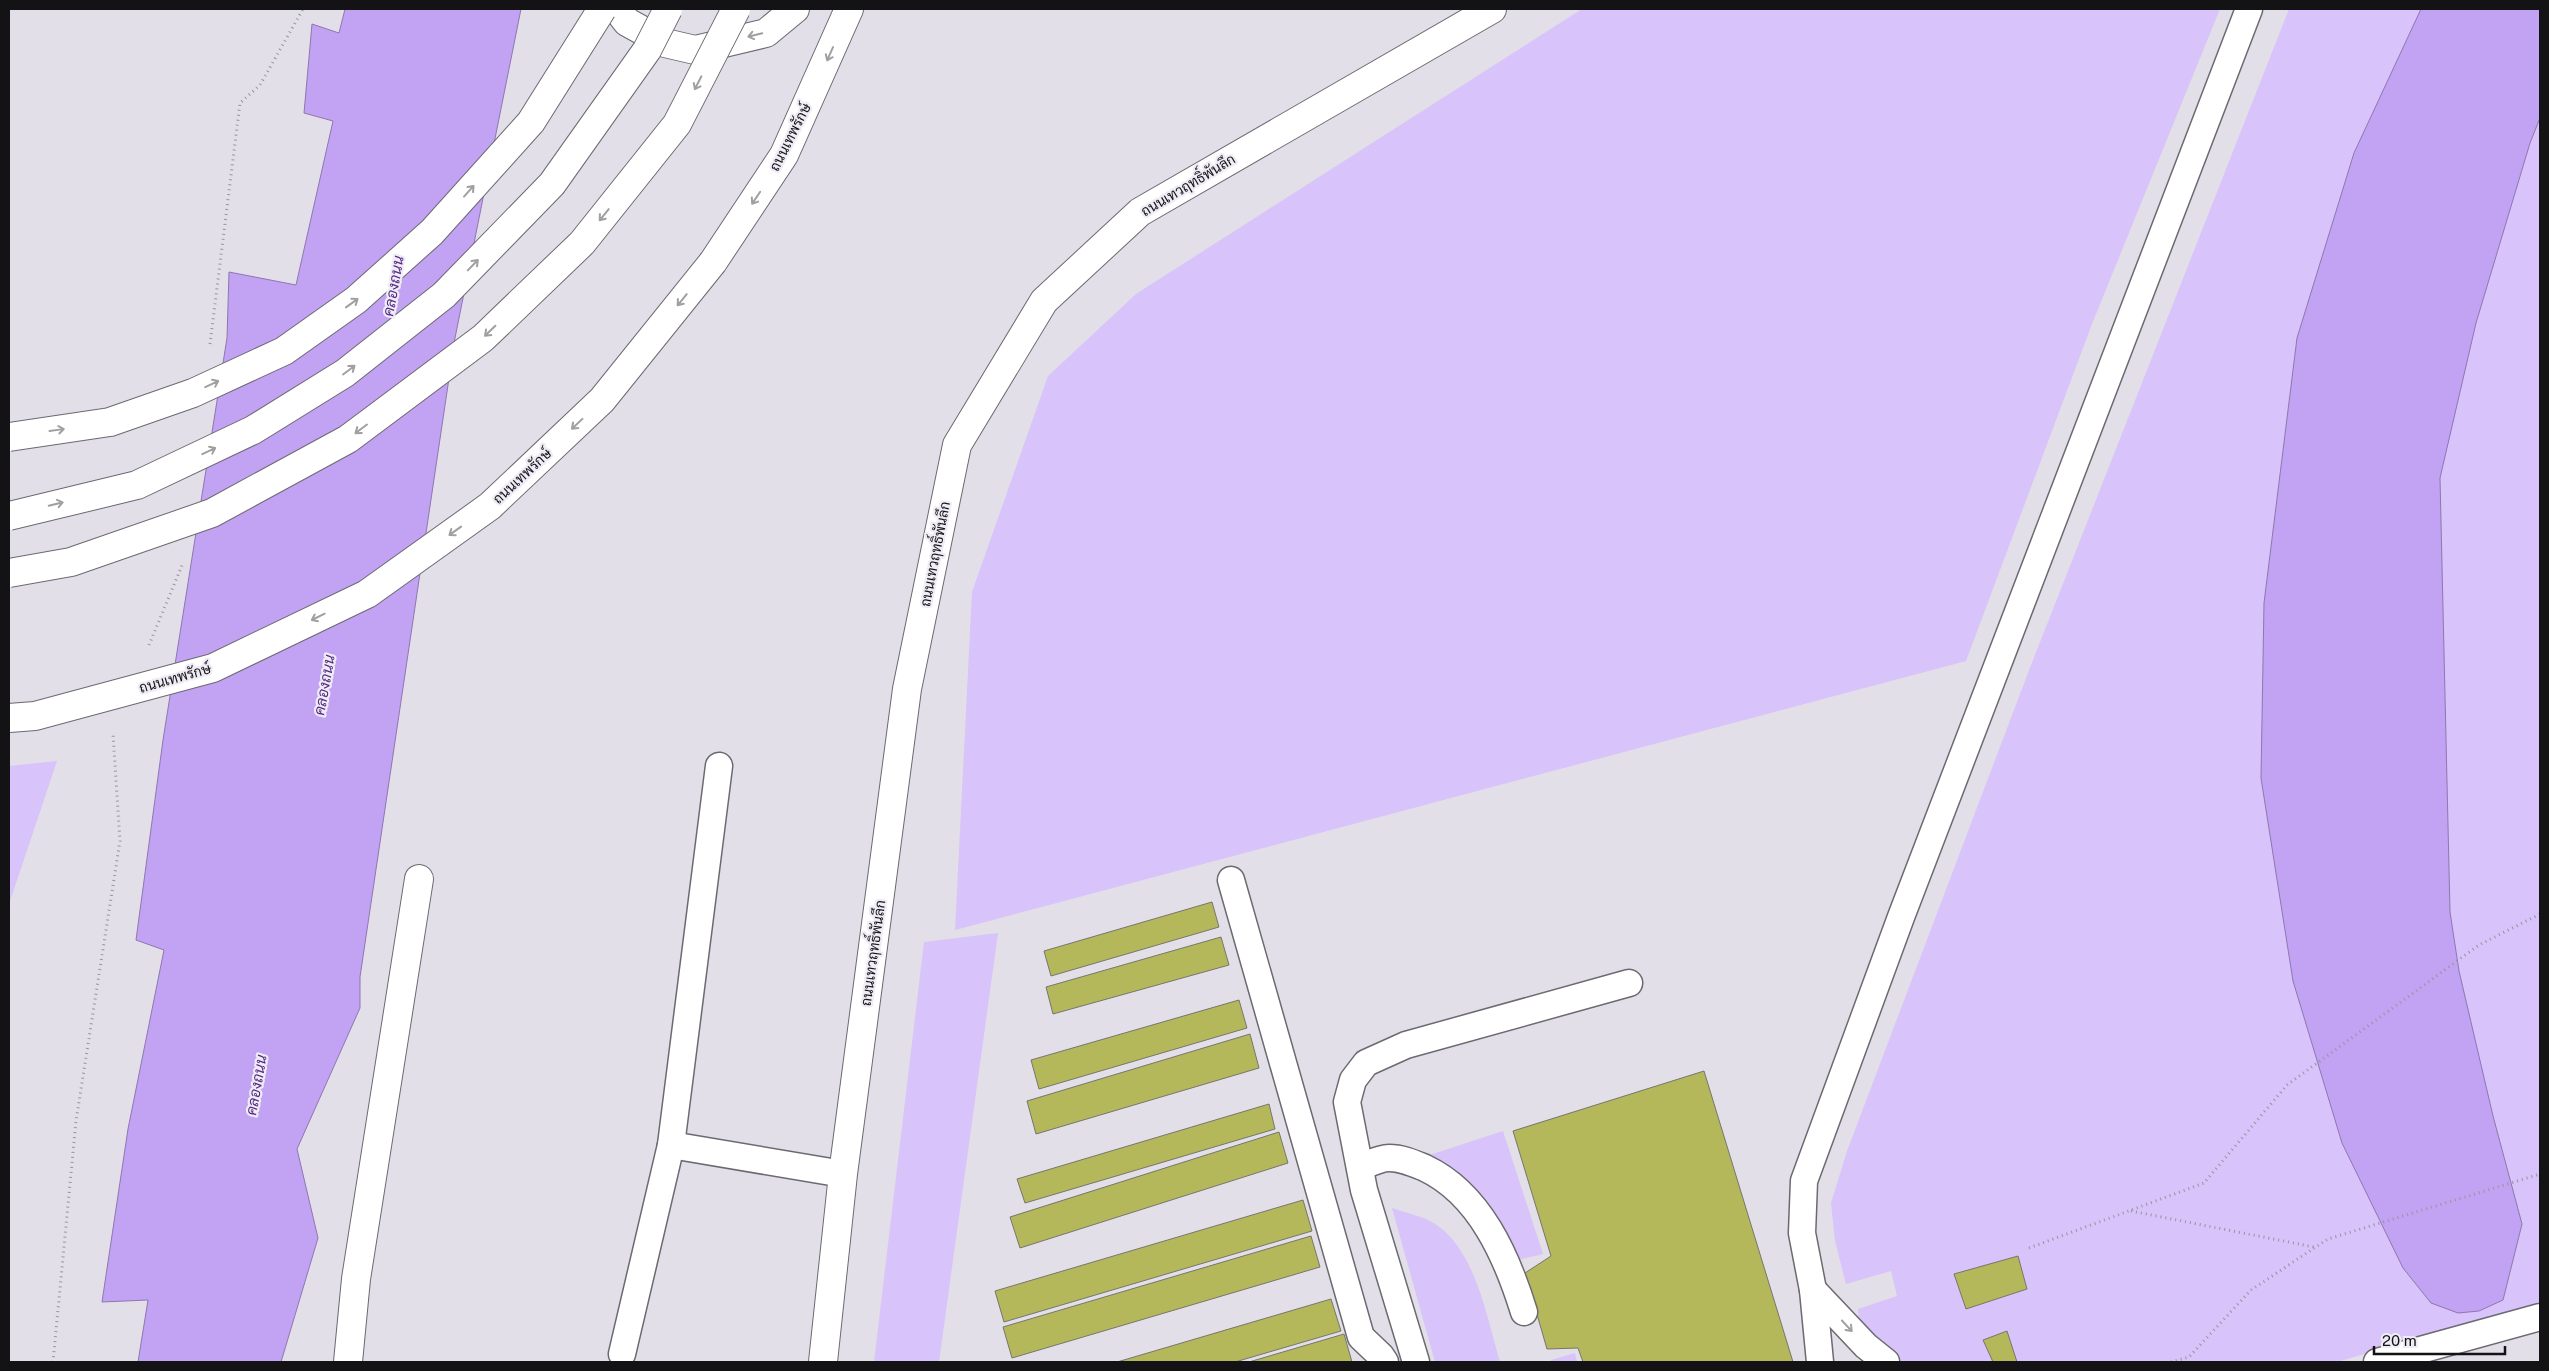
<svg xmlns="http://www.w3.org/2000/svg" width="2549" height="1371" font-family="'Public Sans',Sarabun,sans-serif">
<style>
.green{fill:#d8c3fa}
.water{fill:#c2a2f2;stroke:#8e77b0}
.building{fill:#b5b75b;stroke:#75766e}
.lines{fill:none;stroke-linecap:round;stroke-linejoin:round}
.service-casing{stroke:#6c6971;stroke-width:29}
.minor-casing{stroke:#6c6971;stroke-width:30}
.secondary-casing{stroke:#6c6971;stroke-width:30}
.path{stroke:#97959c;stroke-width:3;stroke-dasharray:1 4;stroke-linecap:butt}
.service{stroke:#fff;stroke-width:26}
.minor{stroke:#fff;stroke-width:28}
.secondary{stroke:#fff;stroke-width:28}
.secondary-bridge-casing{stroke:#6c6971;stroke-width:30;stroke-linecap:butt}
.secondary-bridge{stroke:#fff;stroke-width:28}
.oneway{stroke:#a1a0a1}
.labels{text-anchor:middle;dominant-baseline:central;stroke-width:4.5;stroke-linejoin:round;paint-order:stroke}
.street-label{font-size:14px;fill:#131215;stroke:#efecf5}
.water-label{font-size:15px;font-style:italic;fill:#542883;stroke:#efecf5}
</style>
<rect width="100%" height="100%" fill="#e2dfe8"/>
<g class="green">
<polygon points="1582,9 2220,9 2092,324 1966,661 955,930 972,592 1048,376 1136,294"/>
<polygon points="2289,9 2540,9 2540,1302 2337,1362 1887,1362 1859,1324 1858,1309 1897,1296 1891,1271 1846,1284 1835,1241 1831,1203 1847,1151 2031,665"/>
<polygon points="57,761 9,904 9,766"/>
<polygon points="998,933 939,1362 874,1362 924,942"/>
<polygon points="1503,1131 1543,1254 1509,1262 1453,1194 1402,1164"/>
<path d="M 1392,1208 C 1406,1213 1423,1216 1435,1224 C 1476,1250 1487,1319 1500,1362 L 1435,1362 Z"/>
<polygon points="1575,1353 1577,1362 1551,1362 1551,1360"/>
</g>
<g class="water">
<polygon points="345,9 521,9 455,338 360,977 360,1008 297,1149 318,1238 281,1362 138,1362 148,1300 102,1302 128,1129 164,950 136,940 163,740 227,338 229,272 296,285 333,121 304,113 312,24 339,33"/>
<polygon points="2421,9 2540,9 2540,118 2530,143 2476,323 2440,478 2450,912 2459,971 2493,1116 2522,1224 2503,1300 2479,1311 2458,1313 2431,1303 2403,1268 2342,1143 2293,981 2261,778 2264,603 2297,338 2354,153"/>
</g>
<g class="building">
<polygon points="1212,902 1219,927 1051,976 1044,951"/>
<polygon points="1221,937 1229,965 1053,1014 1046,987"/>
<polygon points="1239,1000 1247,1028 1039,1089 1031,1060"/>
<polygon points="1250,1034 1259,1068 1036,1134 1027,1101"/>
<polygon points="1704,1071 1793,1362 1583,1362 1578,1348 1547,1349 1525,1273 1551,1256 1513,1131"/>
<polygon points="1269,1104 1275,1129 1025,1203 1017,1179"/>
<polygon points="1279,1132 1288,1163 1020,1248 1010,1217"/>
<polygon points="1303,1200 1312,1231 1004,1322 995,1291"/>
<polygon points="1311,1236 1320,1267 1012,1358 1003,1327"/>
<polygon points="2018,1256 2027,1289 1966,1309 1954,1274"/>
<polygon points="1331,1299 1341,1331 1235,1362 1117,1362"/>
<polygon points="2007,1331 2017,1362 1993,1362 1983,1340"/>
<polygon points="1344,1334 1352,1362 1249,1362"/>
</g>
<g class="lines">
<defs>
<g id="service">
<polyline points="1231,880 1361,1337 1381,1356 1385,1362"/>
<polyline points="671,1145 843,1174"/>
<path d="M 1360,1167 C 1368,1164 1380,1158 1389,1158 C 1402,1158 1413,1163 1425,1168 C 1480,1194 1507,1257 1524,1312"/>
<polyline points="1813,1290 1866,1346 1886,1362"/>
<polyline points="622,1354 671,1145 719,766"/>
<polyline points="1416,1362 1364,1190 1347,1102 1353,1080 1366,1063 1406,1045 1629,983"/>
<polyline points="1820,1362 1813,1290 1802,1233 1804,1181 1901,917 2249,9"/>
<polyline points="2377,1362 2540,1317"/>
</g>
<g id="minor">
<polyline points="348,1362 356,1279 419,879"/>
<polyline points="823,1362 843,1174 907,689 957,445 1044,301 1140,212 1492,9"/>
</g>
<g id="secondary">
<polyline points="617,9 627,22 665,43 695,50 766,33 795,9"/>
<polyline points="713,262 784,155 849,9"/>
</g>
</defs>
<use href="#service" class="service-casing"/>
<use href="#minor" class="minor-casing"/>
<use href="#secondary" class="secondary-casing"/>
<g class="path">
<polyline points="210,344 240,103 260,85 303,9"/>
<polyline points="149,645 183,563"/>
<polyline points="2131,1211 2314,1247"/>
<polyline points="2029,1248 2204,1183 2287,1085 2479,945 2540,914"/>
<polyline points="53,1362 76,1121 120,841 113,734"/>
<polyline points="2171,1362 2189,1357 2251,1290 2328,1239 2540,1174"/>
</g>
<use href="#service" class="service"/>
<use href="#minor" class="minor"/>
<use href="#secondary" class="secondary"/>
<defs>
<g id="secondary-bridge">
<polyline points="9,437 110,422 193,393 284,351 356,300 432,232 531,122 602,9"/>
<polyline points="9,516 137,485 253,430 345,373 444,295 552,184 647,50 668,9"/>
<polyline points="9,573 71,562 212,513 348,439 483,338 582,243 677,124 736,9"/>
<polyline points="9,718 35,716 213,668 367,594 490,506 602,400 713,262"/>
</g>
</defs>
<use href="#secondary-bridge" class="secondary-bridge-casing"/>
<use href="#secondary-bridge" class="secondary-bridge"/>
</g>
<defs><path id="oneway-shaft" d="M-6 0H5M1.5-3L5.5 0L1.5 3" fill="none" stroke-width="1.6" stroke-linecap="round" stroke-linejoin="round" transform="scale(1.25)"/></defs>
<g class="oneway">
<use href="#oneway-shaft" transform="translate(755 35) rotate(166)"/>
<use href="#oneway-shaft" transform="translate(830 54) rotate(114)"/>
<use href="#oneway-shaft" transform="translate(698 83) rotate(117)"/>
<use href="#oneway-shaft" transform="translate(469 191) rotate(-48)"/>
<use href="#oneway-shaft" transform="translate(756 198) rotate(124)"/>
<use href="#oneway-shaft" transform="translate(604 215) rotate(129)"/>
<use href="#oneway-shaft" transform="translate(473 265) rotate(-46)"/>
<use href="#oneway-shaft" transform="translate(682 300) rotate(129)"/>
<use href="#oneway-shaft" transform="translate(352 303) rotate(-36)"/>
<use href="#oneway-shaft" transform="translate(490 331) rotate(136)"/>
<use href="#oneway-shaft" transform="translate(349 370) rotate(-37)"/>
<use href="#oneway-shaft" transform="translate(212 384) rotate(-25)"/>
<use href="#oneway-shaft" transform="translate(577 424) rotate(137)"/>
<use href="#oneway-shaft" transform="translate(361 429) rotate(143)"/>
<use href="#oneway-shaft" transform="translate(57 430) rotate(-8)"/>
<use href="#oneway-shaft" transform="translate(209 451) rotate(-25)"/>
<use href="#oneway-shaft" transform="translate(56 504) rotate(-14)"/>
<use href="#oneway-shaft" transform="translate(455 531) rotate(144)"/>
<use href="#oneway-shaft" transform="translate(318 617) rotate(154)"/>
<use href="#oneway-shaft" transform="translate(1847 1326) rotate(47)"/>
</g>
<g class="labels">
<g class="street-label">
<text transform="translate(790 137) rotate(-63)">ถนนเทพรักษ์</text>
<text transform="translate(1188 185) rotate(-31)">ถนนเทวฤทธิ์พันลึก</text>
<text transform="translate(522 476) rotate(-43)">ถนนเทพรักษ์</text>
<text transform="translate(935 554) rotate(-79)">ถนนเทวฤทธิ์พันลึก</text>
<text transform="translate(175 678) rotate(-16)">ถนนเทพรักษ์</text>
<text transform="translate(873 953) rotate(-82)">ถนนเทวฤทธิ์พันลึก</text>
</g>
<g class="water-label">
<text transform="translate(393 286) rotate(-80)">คลองถนน</text>
<text transform="translate(324 685) rotate(-80)">คลองถนน</text>
<text transform="translate(256 1085) rotate(-80)">คลองถนน</text>
</g>
</g>
<rect width="2549" height="1371" fill="none" stroke="#131215" stroke-width="20"/>
<path d="M2374 1346v8h131v-8" fill="none" stroke="#131215" stroke-width="2.5"/>
<text x="2382" y="1346" font-size="15" fill="#131215" stroke="#efecf5" stroke-width="4" paint-order="stroke">20 m</text>
</svg>
